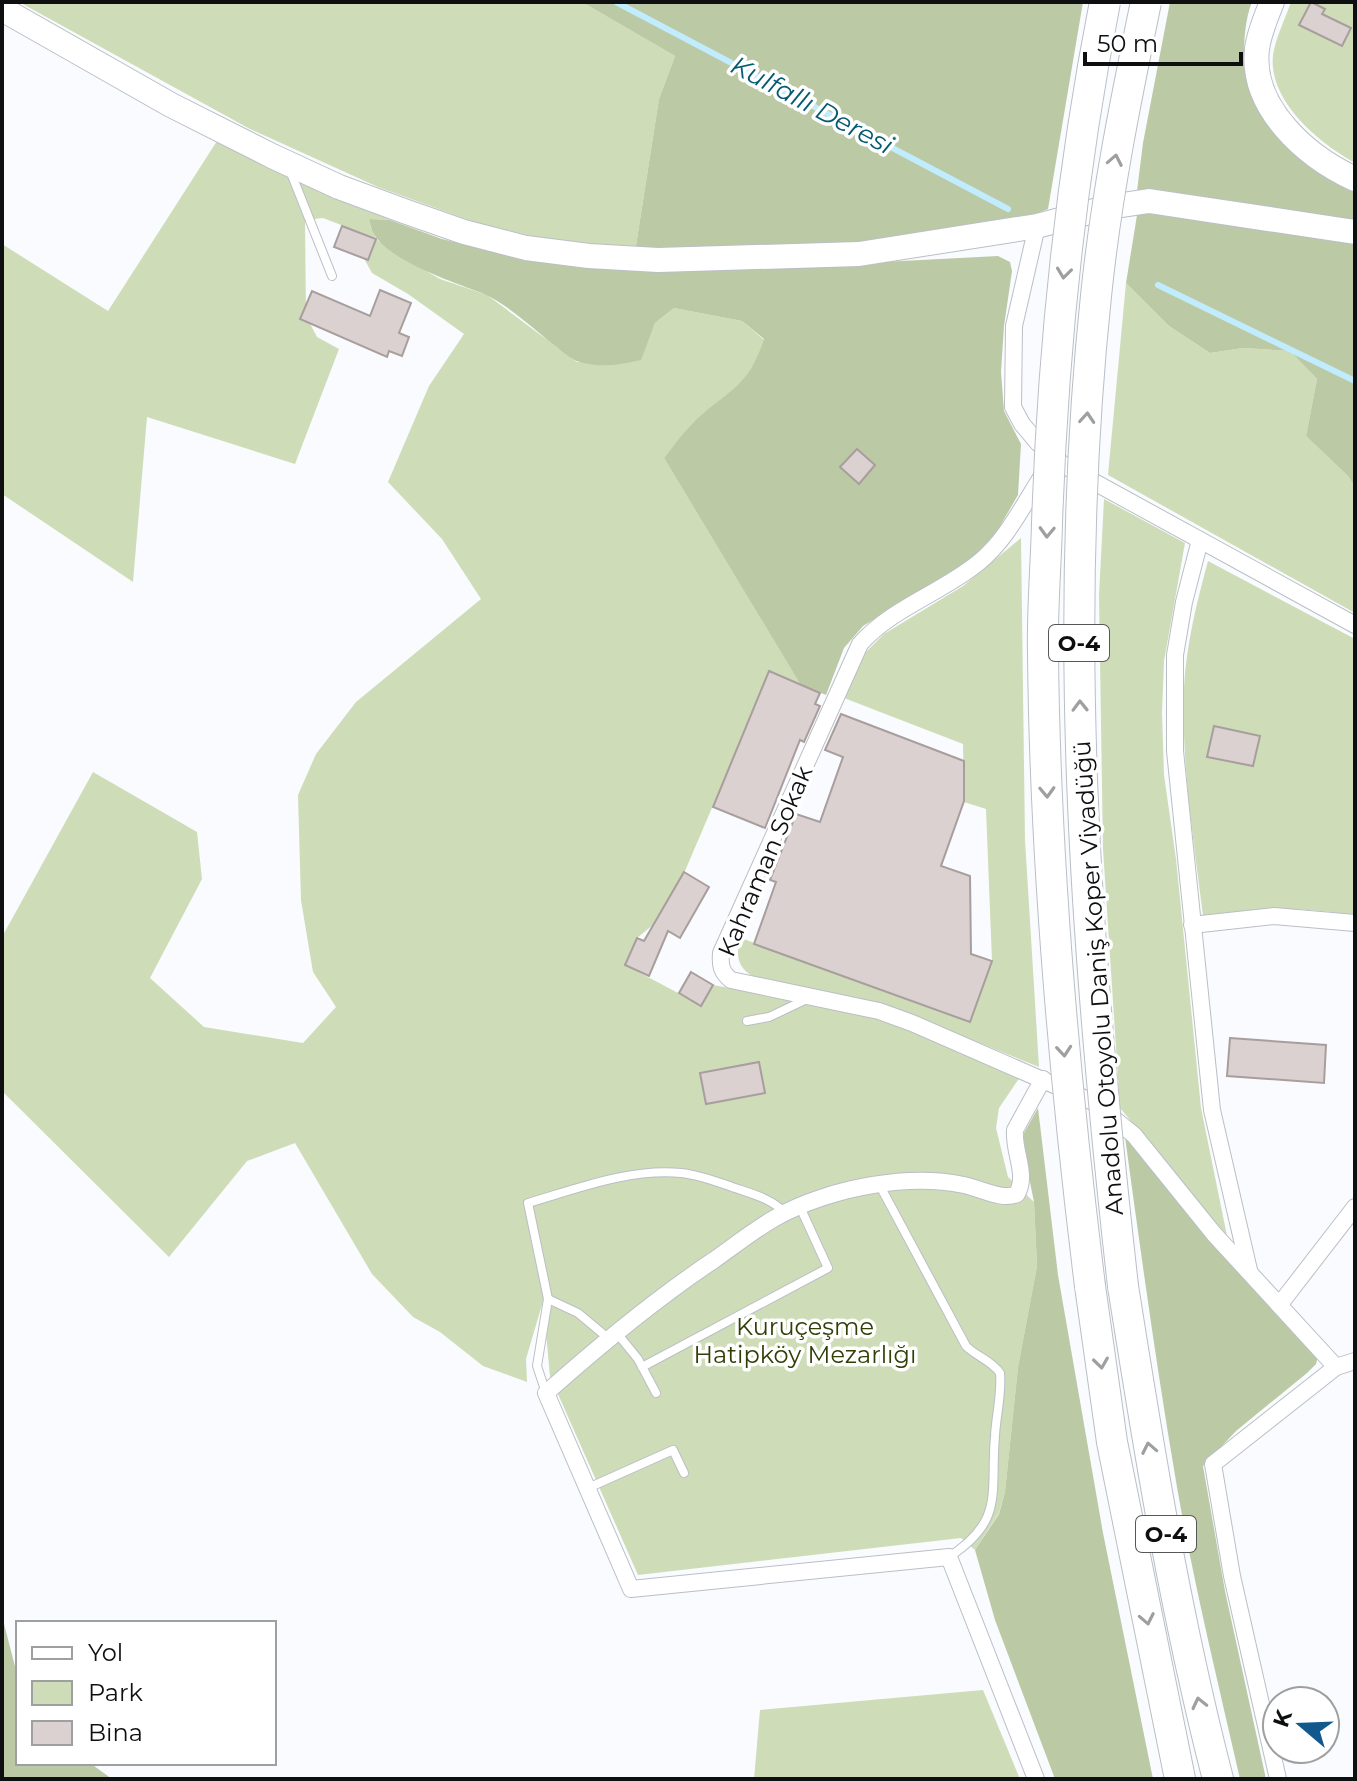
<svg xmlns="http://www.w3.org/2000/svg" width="1357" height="1781" font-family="Montserrat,sans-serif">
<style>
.green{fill:#cedcb8}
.forest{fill:#bbc9a5}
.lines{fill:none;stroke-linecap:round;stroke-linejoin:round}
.stream{stroke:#c1ecfd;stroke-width:6}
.building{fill:#dbd1d0;stroke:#a79e9d;stroke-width:2}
.lane-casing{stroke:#babfc6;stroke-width:10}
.street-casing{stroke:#babfc6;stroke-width:18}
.secondary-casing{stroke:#babfc6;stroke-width:26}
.highway-casing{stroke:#babfc6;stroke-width:32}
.lane{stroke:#fff;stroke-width:8}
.street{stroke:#fff;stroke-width:16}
.secondary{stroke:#fff;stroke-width:24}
.highway{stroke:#fff;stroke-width:30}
.highway-bridge-casing{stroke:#babfc6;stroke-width:32;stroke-linecap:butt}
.highway-bridge{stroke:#fff;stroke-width:30}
.oneway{stroke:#9e9fa0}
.labels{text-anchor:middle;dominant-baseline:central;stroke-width:7;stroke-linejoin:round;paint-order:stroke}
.shield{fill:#fff;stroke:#565758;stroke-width:2}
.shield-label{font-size:22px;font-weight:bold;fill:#0d0f11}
.street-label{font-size:24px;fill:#0d0f11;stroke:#fff}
.park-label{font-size:24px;fill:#303f05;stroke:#fff}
.water-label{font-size:26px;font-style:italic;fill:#045a72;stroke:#fff}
</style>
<rect width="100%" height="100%" fill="#f9fbfe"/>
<g class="green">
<polygon points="19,2 582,2 675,56 659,99 635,252 551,241 477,223 378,187 250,129"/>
<path d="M 1291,2 L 1355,2 L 1355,163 C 1319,143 1268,101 1273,55 C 1276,37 1285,19 1291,2 Z"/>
<polygon points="217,141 390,220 371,219 370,226 376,239 400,256 440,279 487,295 577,362 640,360 655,323 674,308 742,321 764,340 758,358 739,387 692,424 664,458 800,684 770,672 685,871 654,924 637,938 625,965 701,1005 713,985 822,1005 887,1020 1020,1077 999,1108 996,1128 1008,1177 1034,1202 1037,1266 1018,1367 1005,1492 999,1513 975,1550 961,1538 638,1575 550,1376 543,1301 526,1359 527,1382 483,1366 440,1332 413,1317 372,1274 295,1143 247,1161 169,1257 2,1091 2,937 93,772 197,832 202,879 150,978 204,1027 303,1043 336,1007 313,972 301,900 298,795 316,754 356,702 481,599 442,539 388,482 429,386 464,334 408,294 372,273 361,253 375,238 323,218 305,220 306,316 317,337 339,349 295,464 147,417 133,582 2,494 2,244 108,311"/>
<polygon points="1126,283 1169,326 1210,353 1243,348 1290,351 1317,379 1306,436 1348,476 1355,487 1355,613 1108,475"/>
<polygon points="1104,499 1185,543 1164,661 1162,713 1164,775 1176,859 1201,1108 1227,1236 1120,1108 1103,849 1099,595"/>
<path d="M 1021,538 L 1025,840 L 1039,1067 L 920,1019 L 759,979 C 739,971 734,958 741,938 L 970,1022 L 992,961 L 986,809 L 964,802 L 963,744 L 844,698 L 866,652 L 884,634 L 963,586 Z"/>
<path d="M 1208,561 L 1355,639 L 1355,916 C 1299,905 1259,910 1203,916 C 1194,841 1181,764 1184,688 C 1186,645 1197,602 1208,561 Z"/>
<polygon points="983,1690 1020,1779 754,1779 760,1710"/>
</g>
<g class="forest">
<polygon points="582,2 1083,2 1048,209 994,230 947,239 635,252 659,99 675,56"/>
<path d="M 1170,2 L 1252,2 C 1245,19 1244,40 1244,58 C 1248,124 1300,163 1355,190 L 1355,225 L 1137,191 L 1143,143 Z"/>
<polygon points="1138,209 1355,244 1355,487 1348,476 1306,436 1317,379 1290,351 1243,348 1210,353 1169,326 1126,283"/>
<path d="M 370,219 L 390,220 L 442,239 L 508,255 L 640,269 L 745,269 L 998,256 L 1010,262 L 1012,271 L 1004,326 L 1001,372 L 1004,411 L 1021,444 L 1018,495 L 996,533 L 968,562 L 863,626 L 844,648 L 826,695 L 800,684 L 664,458 C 673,447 682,434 692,424 C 726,390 747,391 764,339 L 742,321 L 674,308 L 655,323 L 641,360 C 620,365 601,368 580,362 C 571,360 562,351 554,345 C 534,329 507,304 484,294 C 457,283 366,255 370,219 Z"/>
<polygon points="1038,1108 1058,1275 1103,1533 1153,1779 1055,1779 995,1620 975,1550 999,1514 1005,1492 1018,1367 1037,1266 1034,1202 1024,1152 1024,1133"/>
<path d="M 1125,1137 L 1318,1356 L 1316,1364 L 1307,1373 L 1236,1431 L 1203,1466 L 1225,1591 L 1266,1779 L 1240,1779 C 1218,1682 1194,1585 1177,1487 C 1157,1371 1141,1254 1125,1137 Z"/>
<polygon points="2,1616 18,1678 18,1763 90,1763 112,1779 2,1779"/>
</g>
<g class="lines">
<g class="stream">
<polyline points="616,2 1008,209"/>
<polyline points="1158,285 1355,381"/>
</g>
</g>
<g class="building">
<polygon points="1311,2 1325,9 1322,14 1351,28 1342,46 1299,25"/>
<polygon points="342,226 376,239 368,260 334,247"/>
<polygon points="380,290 411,303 399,333 409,337 402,356 389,351 387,357 300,319 312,291 370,316"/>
<polygon points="857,449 875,465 859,484 840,467"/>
<polygon points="769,671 820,693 815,704 820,706 804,742 800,740 765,828 713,807"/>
<polygon points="841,714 964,761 964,801 941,866 970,876 971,954 992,961 970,1022 754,944 776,882 770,880 796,814 820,822 843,757 825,750"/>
<polygon points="1214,726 1260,736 1253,766 1207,757"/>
<polygon points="684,872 709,887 680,938 668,931 649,976 625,965 637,938 644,941"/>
<polygon points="691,972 713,985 701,1006 679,993"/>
<polygon points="1230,1038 1326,1045 1324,1083 1227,1076"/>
<polygon points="759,1062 765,1093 706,1104 700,1073"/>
</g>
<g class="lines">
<defs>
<g id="lane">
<polyline points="291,173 332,276"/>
<polyline points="747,1021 769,1017 809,998"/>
<path d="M 879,1184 L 966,1346 C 977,1357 991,1360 1000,1373 C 1002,1394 996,1415 995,1436 C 990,1494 1005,1520 949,1557"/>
<polyline points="548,1299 578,1313 608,1338"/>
<polyline points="616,1332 638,1359 656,1393"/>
<polyline points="642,1367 828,1268 800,1207"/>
<path d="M 546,1393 L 537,1366 L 548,1299 L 528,1203 C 576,1189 630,1168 681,1173 C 700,1175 718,1182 735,1188 C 753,1194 772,1199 785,1213"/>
<polyline points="588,1488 673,1450 684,1473"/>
</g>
<g id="street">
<polyline points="1037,226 1014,326 1013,407 1022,424 1038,443 1065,466 1355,625"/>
<path d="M 1044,473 C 1024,503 1007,540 978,563 C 941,593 892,608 860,644 L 721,953 C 720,965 721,972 731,980 L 879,1011 L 912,1023 L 1093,1102 L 1134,1135 L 1214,1234 L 1336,1367 L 1355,1361"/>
<polyline points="1200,540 1184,602 1175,655 1175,751 1212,1110 1249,1270"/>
<polyline points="1192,925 1274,916 1355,923"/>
<polyline points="1280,1304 1355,1207"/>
<path d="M 1036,1779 L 949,1557 L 631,1589 L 546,1393 C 600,1345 654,1300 714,1260 C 734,1246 754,1230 775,1218 C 803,1202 841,1190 873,1185 C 902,1180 935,1179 964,1185 C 979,1188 1003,1201 1017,1194 C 1028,1174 1013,1152 1015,1130 L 1043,1079"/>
<polyline points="1278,1779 1232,1576 1213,1464 1336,1367"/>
</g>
<g id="secondary">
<path d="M 1272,2 C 1266,17 1259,33 1257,49 C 1250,108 1307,157 1355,179"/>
<polyline points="2,9 171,105 272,156 339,187 404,211 464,232 526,248 589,256 658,260 859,254 1037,226 1109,207 1149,201 1355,232"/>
</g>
<g id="highway">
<polyline points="1090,1286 1112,1442 1180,1779"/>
<path d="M 1123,1286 C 1149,1451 1176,1617 1218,1779"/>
</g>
</defs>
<use href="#lane" class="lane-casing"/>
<use href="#street" class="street-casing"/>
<use href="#secondary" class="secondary-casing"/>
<use href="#highway" class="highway-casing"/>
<use href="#lane" class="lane"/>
<use href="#street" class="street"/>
<use href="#secondary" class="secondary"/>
<use href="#highway" class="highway"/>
<defs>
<g id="highway-bridge">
<path d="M 1090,1286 C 1064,1076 1045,864 1043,653 C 1042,610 1046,566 1047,523 C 1053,348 1071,174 1105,2"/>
<path d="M 1123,1286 C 1086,958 1061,626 1096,296 C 1106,197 1126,99 1146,2"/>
</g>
</defs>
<use href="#highway-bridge" class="highway-bridge-casing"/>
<use href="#highway-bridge" class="highway-bridge"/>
</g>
<defs><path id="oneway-chevron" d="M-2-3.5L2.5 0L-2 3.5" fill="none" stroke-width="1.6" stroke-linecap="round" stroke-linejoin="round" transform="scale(2)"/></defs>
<g class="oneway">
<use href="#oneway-chevron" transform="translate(1115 160) rotate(-79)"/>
<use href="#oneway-chevron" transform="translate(1064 273) rotate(97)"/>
<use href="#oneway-chevron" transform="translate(1087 418) rotate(-86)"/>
<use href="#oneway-chevron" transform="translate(1047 532) rotate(92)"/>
<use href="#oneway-chevron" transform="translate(1080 706) rotate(-91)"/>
<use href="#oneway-chevron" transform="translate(1047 792) rotate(88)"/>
<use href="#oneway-chevron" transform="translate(1064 1051) rotate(85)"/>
<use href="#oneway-chevron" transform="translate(1101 1363) rotate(82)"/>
<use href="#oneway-chevron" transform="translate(1149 1448) rotate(-101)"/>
<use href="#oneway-chevron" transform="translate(1147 1619) rotate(79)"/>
<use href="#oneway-chevron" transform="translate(1199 1703) rotate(-103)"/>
</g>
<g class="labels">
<g class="shield">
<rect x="1049" y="625" width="60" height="36" rx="6"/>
<rect x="1136" y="1516" width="60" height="36" rx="6"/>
</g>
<g class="shield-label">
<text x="1079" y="643">O-4</text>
<text x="1166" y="1534">O-4</text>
</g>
<g class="street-label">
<text transform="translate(765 861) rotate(-67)">Kahraman Sokak</text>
<text transform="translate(1098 978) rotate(-94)">Anadolu Otoyolu Daniş Koper Viyadüğü</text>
</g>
<g class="park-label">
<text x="805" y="1326">Kuruçeşme<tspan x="805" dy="28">Hatipköy Mezarlığı</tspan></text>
</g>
<g class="water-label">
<text transform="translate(812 105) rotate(28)">Kulfallı Deresi</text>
</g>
</g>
<rect width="1357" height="1781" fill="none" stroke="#0d0f11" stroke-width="8"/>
<rect x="16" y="1621" width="260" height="144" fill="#ffffff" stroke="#9e9fa0" stroke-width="2"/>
<rect x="32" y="1647" width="40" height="12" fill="#ffffff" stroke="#9e9fa0" stroke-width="2"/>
<text x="88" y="1661" font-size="24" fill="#0d0f11">Yol</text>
<rect x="32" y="1681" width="40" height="24" fill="#cedcb8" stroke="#9e9fa0" stroke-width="2"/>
<text x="88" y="1701" font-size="24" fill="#0d0f11">Park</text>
<rect x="32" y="1721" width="40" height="24" fill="#dbd1d0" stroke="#9e9fa0" stroke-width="2"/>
<text x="88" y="1741" font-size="24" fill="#0d0f11">Bina</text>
<g transform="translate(1301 1725) rotate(289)"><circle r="38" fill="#ffffff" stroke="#9e9fa0" stroke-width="2"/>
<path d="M0-6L14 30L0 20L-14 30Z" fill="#11598d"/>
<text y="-12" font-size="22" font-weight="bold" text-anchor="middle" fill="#0d0f11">K</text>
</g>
<path d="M1085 52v12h156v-12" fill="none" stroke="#0d0f11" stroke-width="4"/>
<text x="1097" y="52" font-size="24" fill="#0d0f11" stroke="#ffffff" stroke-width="6" paint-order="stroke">50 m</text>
</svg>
